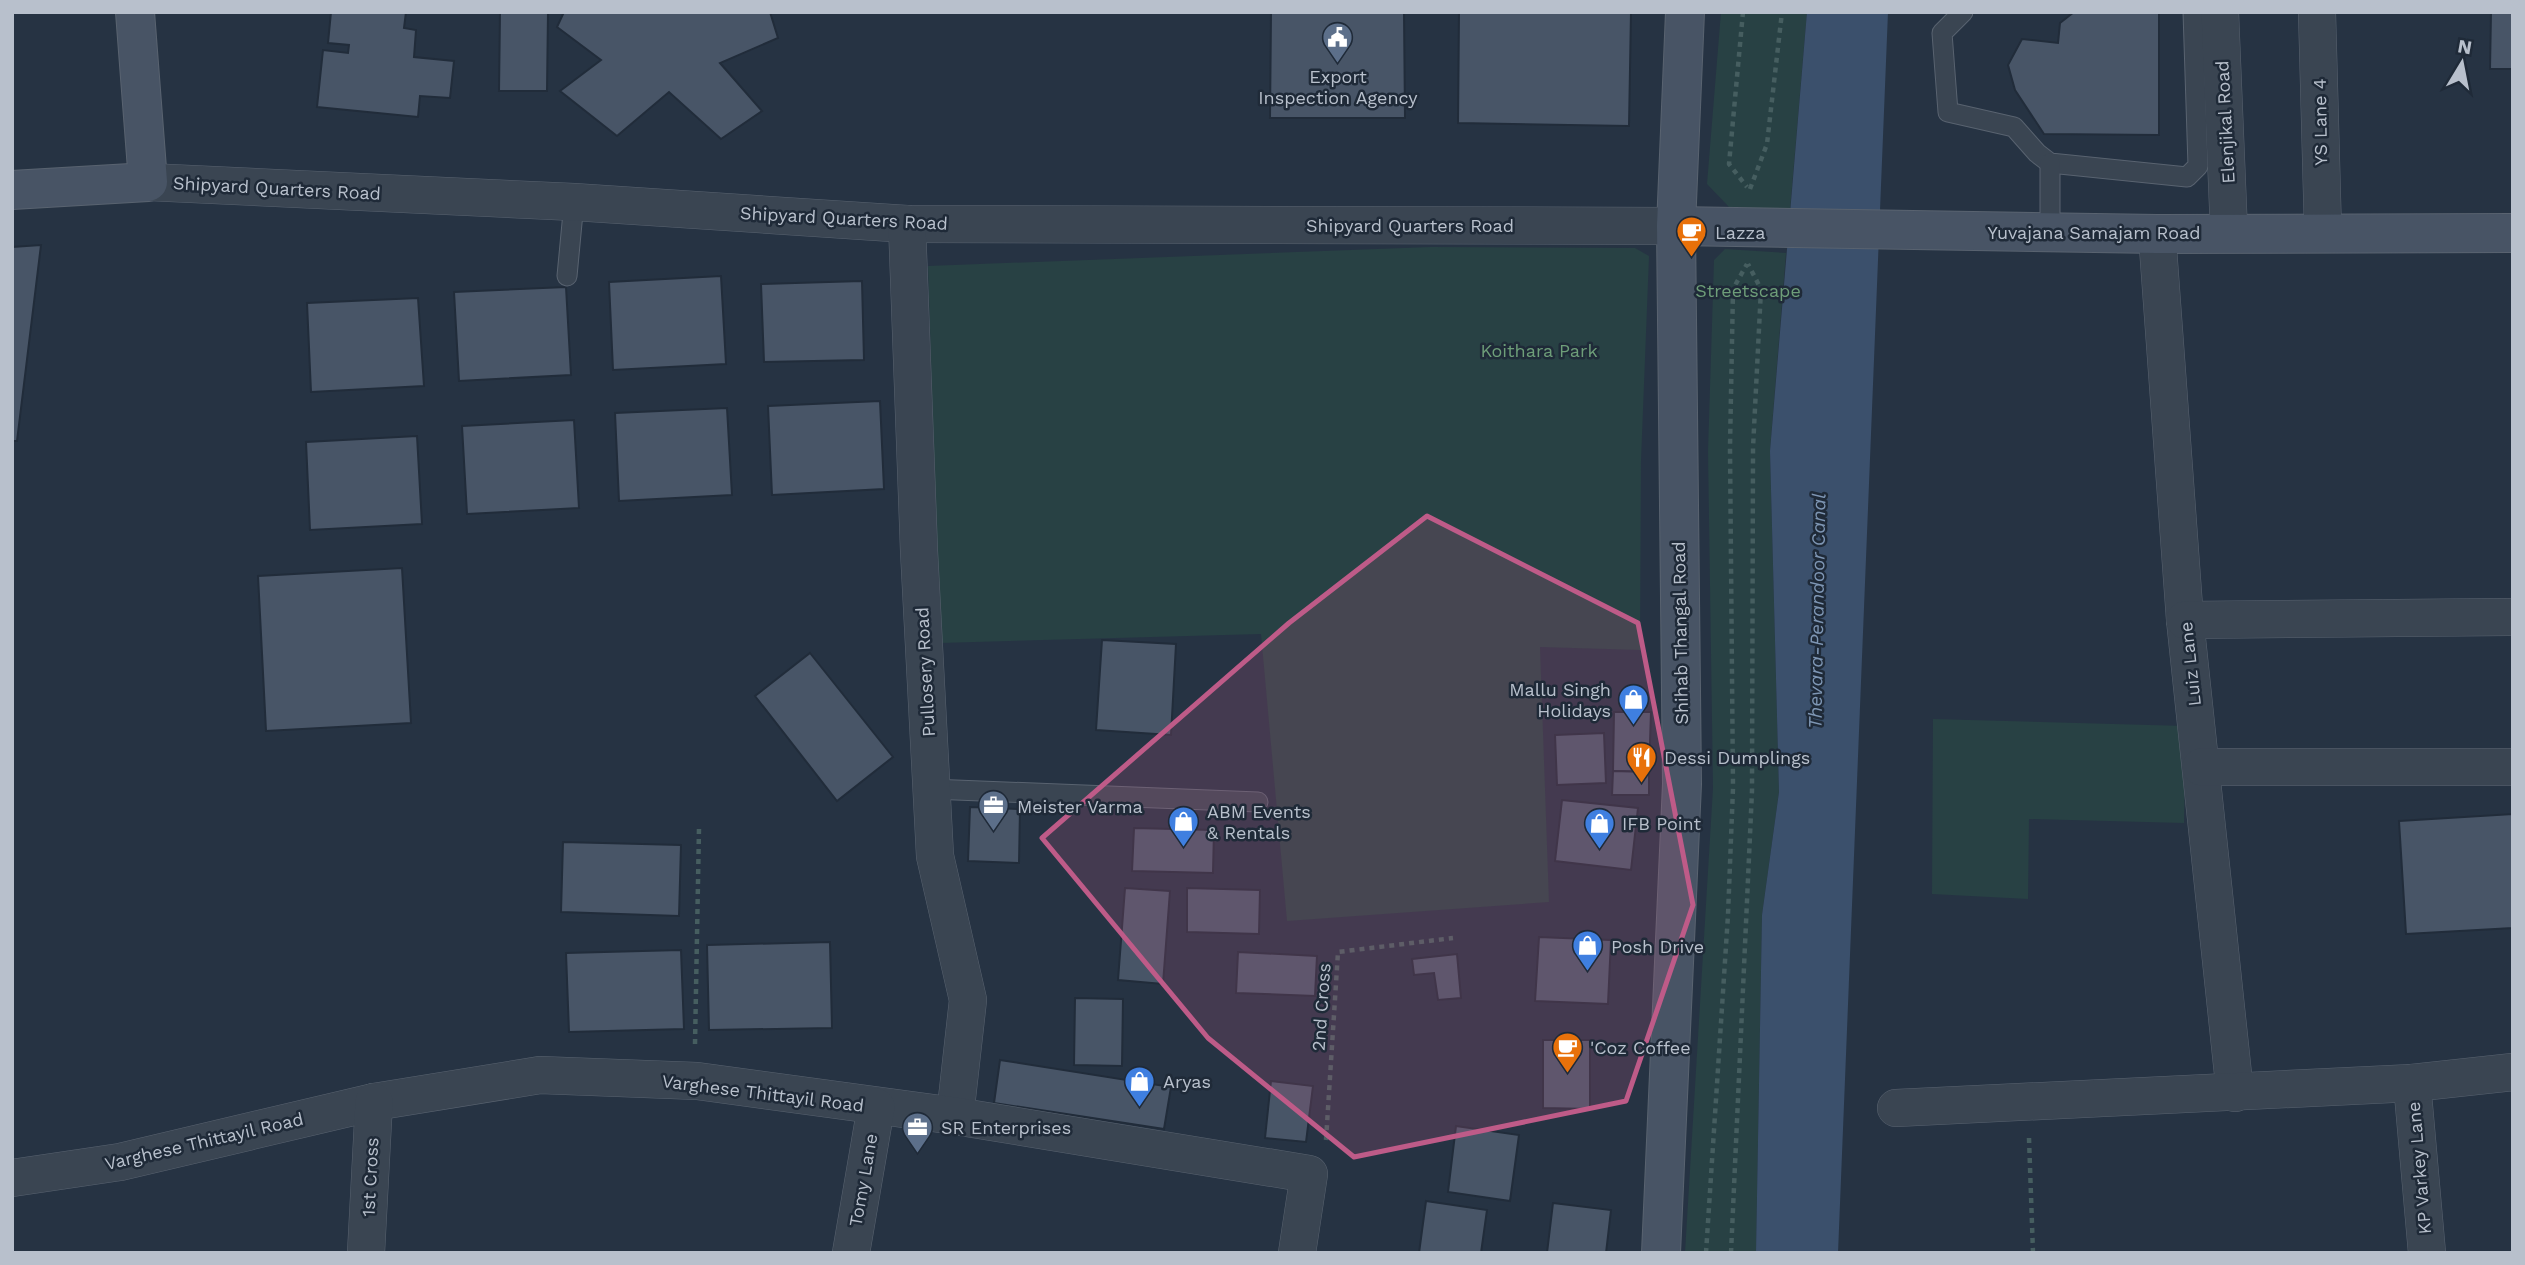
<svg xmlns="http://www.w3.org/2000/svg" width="2525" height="1265" font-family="'Work Sans',sans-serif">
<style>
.green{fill:#284144}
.water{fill:#3b506c}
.building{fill:#485567;stroke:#212c3a;stroke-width:2}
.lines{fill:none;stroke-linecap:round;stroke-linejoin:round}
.lane-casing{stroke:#596370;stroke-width:21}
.street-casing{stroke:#596370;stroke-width:38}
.secondary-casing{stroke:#596370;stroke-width:40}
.path{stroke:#465e60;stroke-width:4.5;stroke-dasharray:5 5;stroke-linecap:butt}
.lane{stroke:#3a4552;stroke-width:19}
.street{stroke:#3a4552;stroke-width:37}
.secondary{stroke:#485465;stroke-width:38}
.marked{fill:#be5b88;fill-opacity:0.2;stroke:#be5b88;stroke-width:5;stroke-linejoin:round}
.labels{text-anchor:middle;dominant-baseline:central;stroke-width:5;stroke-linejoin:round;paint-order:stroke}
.poi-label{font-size:18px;fill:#b8c0cc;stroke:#1f2a38;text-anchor:start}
.street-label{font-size:18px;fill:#b8c0cc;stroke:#1f2a38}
.park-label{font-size:18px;fill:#6e9e79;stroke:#1f2a38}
.water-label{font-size:19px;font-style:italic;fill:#7e96b4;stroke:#1f2a38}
</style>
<rect width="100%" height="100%" fill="#263343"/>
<g class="green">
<polygon points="1721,12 1807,12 1790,210 1729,207 1707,184"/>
<polygon points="1431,247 1635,248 1649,256 1641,460 1640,650 1540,647 1549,902 1287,921 1261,634 940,643 928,266"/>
<polygon points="1725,249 1786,253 1770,451 1779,792 1762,915 1756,1253 1685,1253 1713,788 1708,451 1714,260"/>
<polygon points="1933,719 2186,726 2184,823 2029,819 2028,899 1932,894"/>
</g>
<polygon class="water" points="1807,12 1888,12 1838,1253 1756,1253 1762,915 1779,792 1770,451"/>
<g class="building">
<polygon points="331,12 406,12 404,28 416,30 414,57 454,61 450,98 420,96 418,117 317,107 323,50 348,53 349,45 328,43"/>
<polygon points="500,12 548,12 547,91 499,91"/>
<polygon points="564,12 770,12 778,38 720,63 762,111 721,139 669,92 617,136 560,91 601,60 557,27"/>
<polygon points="1271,12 1404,12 1405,118 1270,118"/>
<polygon points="1459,12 1631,12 1629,126 1458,123"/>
<polygon points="2074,12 2159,12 2159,135 2044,134 2015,90 2008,65 2022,39 2058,43 2060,23"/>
<polygon points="2491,12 2513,12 2513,69 2490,69"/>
<polygon points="41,245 17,441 12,441 12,247"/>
<polygon points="721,276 726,364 613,370 609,282"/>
<polygon points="862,281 864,360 764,362 761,284"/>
<polygon points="566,287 571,375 459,381 454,292"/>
<polygon points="418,298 424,386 311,392 307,303"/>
<polygon points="880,401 884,489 772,495 768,406"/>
<polygon points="727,408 732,495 619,501 615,413"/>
<polygon points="574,420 579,508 467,514 462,426"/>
<polygon points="417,436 422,524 310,530 306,442"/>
<polygon points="402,568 411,723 266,731 258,576"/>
<polygon points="1102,640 1176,644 1171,735 1096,730"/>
<polygon points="810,653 893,757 837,801 755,696"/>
<polygon points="1614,712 1651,712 1649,772 1613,771"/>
<polygon points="1604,733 1606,783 1557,785 1555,735"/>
<polygon points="1613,771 1649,772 1649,795 1612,795"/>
<polygon points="1562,800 1638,808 1631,870 1555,861"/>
<polygon points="970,807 1020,809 1019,863 968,861"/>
<polygon points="2513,814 2513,928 2406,934 2399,821"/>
<polygon points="1134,828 1214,830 1213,873 1132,871"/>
<polygon points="563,842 681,845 679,916 561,912"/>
<polygon points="1125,888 1170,891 1163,984 1118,980"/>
<polygon points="1187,888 1260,890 1259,934 1187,932"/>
<polygon points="1539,937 1611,940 1608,1004 1535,1001"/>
<polygon points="830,942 832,1028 709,1030 707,945"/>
<polygon points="681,950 684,1029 569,1032 566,953"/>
<polygon points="1238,952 1317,956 1315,996 1236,993"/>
<polygon points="1457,954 1461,998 1438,1000 1434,973 1414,975 1412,959"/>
<polygon points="1075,998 1123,999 1122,1066 1074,1065"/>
<polygon points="1543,1040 1590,1040 1590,1109 1543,1108"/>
<polygon points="1000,1060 1171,1087 1164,1129 994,1103"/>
<polygon points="1271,1081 1313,1086 1306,1142 1265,1138"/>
<polygon points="1456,1126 1519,1135 1510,1201 1448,1192"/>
<polygon points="1426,1201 1487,1210 1481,1253 1419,1253"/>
<polygon points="1553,1203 1611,1210 1606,1253 1547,1253"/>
</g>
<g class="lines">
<defs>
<g id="lane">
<polyline points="1963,12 1942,33 1948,112 2014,127 2037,153 2050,163 2187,177 2198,166 2193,12"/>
<polyline points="2050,232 2050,163"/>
<polyline points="567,276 574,202"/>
<polyline points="931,789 1258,802"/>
</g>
<g id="street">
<polyline points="2220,12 2229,232"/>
<polyline points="2317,12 2323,232"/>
<polyline points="148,182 574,202 907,224 1676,226"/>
<polyline points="907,224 919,551 935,856 968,1000 955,1116"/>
<polyline points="2157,234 2185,620 2235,1093"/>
<polyline points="2185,620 2508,617"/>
<polyline points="2201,767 2513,767"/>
<polyline points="2412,1083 2427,1253"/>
<polyline points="1896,1108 2412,1083 2513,1072"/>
<polyline points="12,1178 120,1162 374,1102 540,1075 697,1081 955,1116 1309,1174 1297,1253"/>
<polyline points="366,1253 374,1102"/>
<polyline points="851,1253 876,1107"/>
</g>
<g id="secondary">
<polyline points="12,190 148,182 135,12"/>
<polyline points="1676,226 2157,234 2513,233"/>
<polyline points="1661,1253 1682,784 1676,226 1685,12"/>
</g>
</defs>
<use href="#lane" class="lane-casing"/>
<use href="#street" class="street-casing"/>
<use href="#secondary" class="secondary-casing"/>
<g class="path">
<polyline points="1743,12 1729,164 1747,187"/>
<polyline points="1750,189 1767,144 1782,12"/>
<polyline points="695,1044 699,828"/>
<polyline points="2029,1138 2033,1253"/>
<polyline points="1326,1140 1338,952 1453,938"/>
<polyline points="1706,1253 1728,915 1733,788 1730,447 1733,289 1747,264"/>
<polyline points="1731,1253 1752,791 1753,448 1761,289 1748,264"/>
</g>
<use href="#lane" class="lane"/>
<use href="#street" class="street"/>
<use href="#secondary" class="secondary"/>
</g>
<path class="marked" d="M 1427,516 L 1638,623 L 1693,905 L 1626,1101 L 1354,1157 L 1208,1038 L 1042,838 L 1289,623 Z"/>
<defs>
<symbol id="civic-pin" viewBox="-11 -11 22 30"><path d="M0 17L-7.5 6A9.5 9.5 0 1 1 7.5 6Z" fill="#5c6f8a" stroke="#1f2a38"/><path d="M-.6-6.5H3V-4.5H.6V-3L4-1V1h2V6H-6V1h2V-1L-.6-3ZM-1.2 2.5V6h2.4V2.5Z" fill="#fff"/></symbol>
<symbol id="cafe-pin" viewBox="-11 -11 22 30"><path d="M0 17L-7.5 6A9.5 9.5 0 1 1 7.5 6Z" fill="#e8710a" stroke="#1f2a38"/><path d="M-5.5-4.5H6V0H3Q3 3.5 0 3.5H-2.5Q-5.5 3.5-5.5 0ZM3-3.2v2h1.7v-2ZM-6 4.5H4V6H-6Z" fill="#fff"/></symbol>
<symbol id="shop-pin" viewBox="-11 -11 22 30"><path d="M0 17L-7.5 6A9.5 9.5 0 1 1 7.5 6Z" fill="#3f7fe0" stroke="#1f2a38"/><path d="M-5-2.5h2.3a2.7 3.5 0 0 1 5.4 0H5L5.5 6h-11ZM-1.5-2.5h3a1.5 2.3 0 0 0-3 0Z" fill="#fff"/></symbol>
<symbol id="restaurant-pin" viewBox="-11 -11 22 30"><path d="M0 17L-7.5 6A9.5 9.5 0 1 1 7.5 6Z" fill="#e8710a" stroke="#1f2a38"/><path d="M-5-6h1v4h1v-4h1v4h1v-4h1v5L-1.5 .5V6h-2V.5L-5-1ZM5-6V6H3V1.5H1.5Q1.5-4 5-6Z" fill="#fff"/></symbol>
<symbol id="office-pin" viewBox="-11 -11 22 30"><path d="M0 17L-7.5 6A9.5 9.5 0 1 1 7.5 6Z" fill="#5c6f8a" stroke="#1f2a38"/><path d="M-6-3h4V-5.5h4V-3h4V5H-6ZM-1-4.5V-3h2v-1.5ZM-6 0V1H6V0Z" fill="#fff"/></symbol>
</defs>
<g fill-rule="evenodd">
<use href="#civic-pin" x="1320" y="20" width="35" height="47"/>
<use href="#cafe-pin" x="1674" y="214" width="35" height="47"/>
<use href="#shop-pin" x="1616" y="682" width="35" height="47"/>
<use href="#restaurant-pin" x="1624" y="740" width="35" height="47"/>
<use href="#office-pin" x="976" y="788" width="35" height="47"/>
<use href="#shop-pin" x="1166" y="804" width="35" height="47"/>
<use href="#shop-pin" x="1582" y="806" width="35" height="47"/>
<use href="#shop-pin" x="1570" y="928" width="35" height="47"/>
<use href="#cafe-pin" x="1550" y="1030" width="35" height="47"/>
<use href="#shop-pin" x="1122" y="1064" width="35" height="47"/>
<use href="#office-pin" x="900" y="1110" width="35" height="47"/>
</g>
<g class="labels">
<g class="poi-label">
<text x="1338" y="76" text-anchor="middle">Export<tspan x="1338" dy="21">Inspection Agency</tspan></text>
<text x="1715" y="232">Lazza</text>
<text x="1611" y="689" text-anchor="end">Mallu Singh<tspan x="1611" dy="21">Holidays</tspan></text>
<text x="1664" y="757">Dessi Dumplings</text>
<text x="1017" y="806">Meister Varma</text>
<text x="1207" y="811">ABM Events<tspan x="1207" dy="21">&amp; Rentals</tspan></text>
<text x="1622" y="823">IFB Point</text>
<text x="1611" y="946">Posh Drive</text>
<text x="1590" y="1047">'Coz Coffee</text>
<text x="1163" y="1081">Aryas</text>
<text x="941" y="1127">SR Enterprises</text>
</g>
<g class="street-label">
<text transform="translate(2225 122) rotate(-93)">Elenjikal Road</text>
<text transform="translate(2320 122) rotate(-91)">YS Lane 4</text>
<text transform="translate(277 188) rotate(3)">Shipyard Quarters Road</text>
<text transform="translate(844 218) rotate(3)">Shipyard Quarters Road</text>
<text x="1410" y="225">Shipyard Quarters Road</text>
<text x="2094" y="232">Yuvajana Samajam Road</text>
<text transform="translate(1680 633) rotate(-91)">Shihab Thangal Road</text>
<text transform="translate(2190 664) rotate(-96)">Luiz Lane</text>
<text transform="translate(925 672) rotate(-93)">Pullosery Road</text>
<text transform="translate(1321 1007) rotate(-86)">2nd Cross</text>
<text transform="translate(763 1093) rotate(7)">Varghese Thittayil Road</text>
<text transform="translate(204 1141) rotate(-13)">Varghese Thittayil Road</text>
<text transform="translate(2419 1168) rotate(-95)">KP Varkey Lane</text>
<text transform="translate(370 1177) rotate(-87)">1st Cross</text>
<text transform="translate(863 1180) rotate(-80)">Tomy Lane</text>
</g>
<g class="park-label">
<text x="1748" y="290">Streetscape</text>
<text x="1539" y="350">Koithara Park</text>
</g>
<g class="water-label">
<text transform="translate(1817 611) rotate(-89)">Thevara-Perandoor Canal</text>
</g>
</g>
<rect width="2525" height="1265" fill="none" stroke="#b8c0cc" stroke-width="28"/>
<g transform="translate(2462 63) rotate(10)" stroke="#1f2a38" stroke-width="5" paint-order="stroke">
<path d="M0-5L12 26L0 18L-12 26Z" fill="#b8c0cc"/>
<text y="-10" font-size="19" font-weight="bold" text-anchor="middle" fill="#b8c0cc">N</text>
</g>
</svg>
